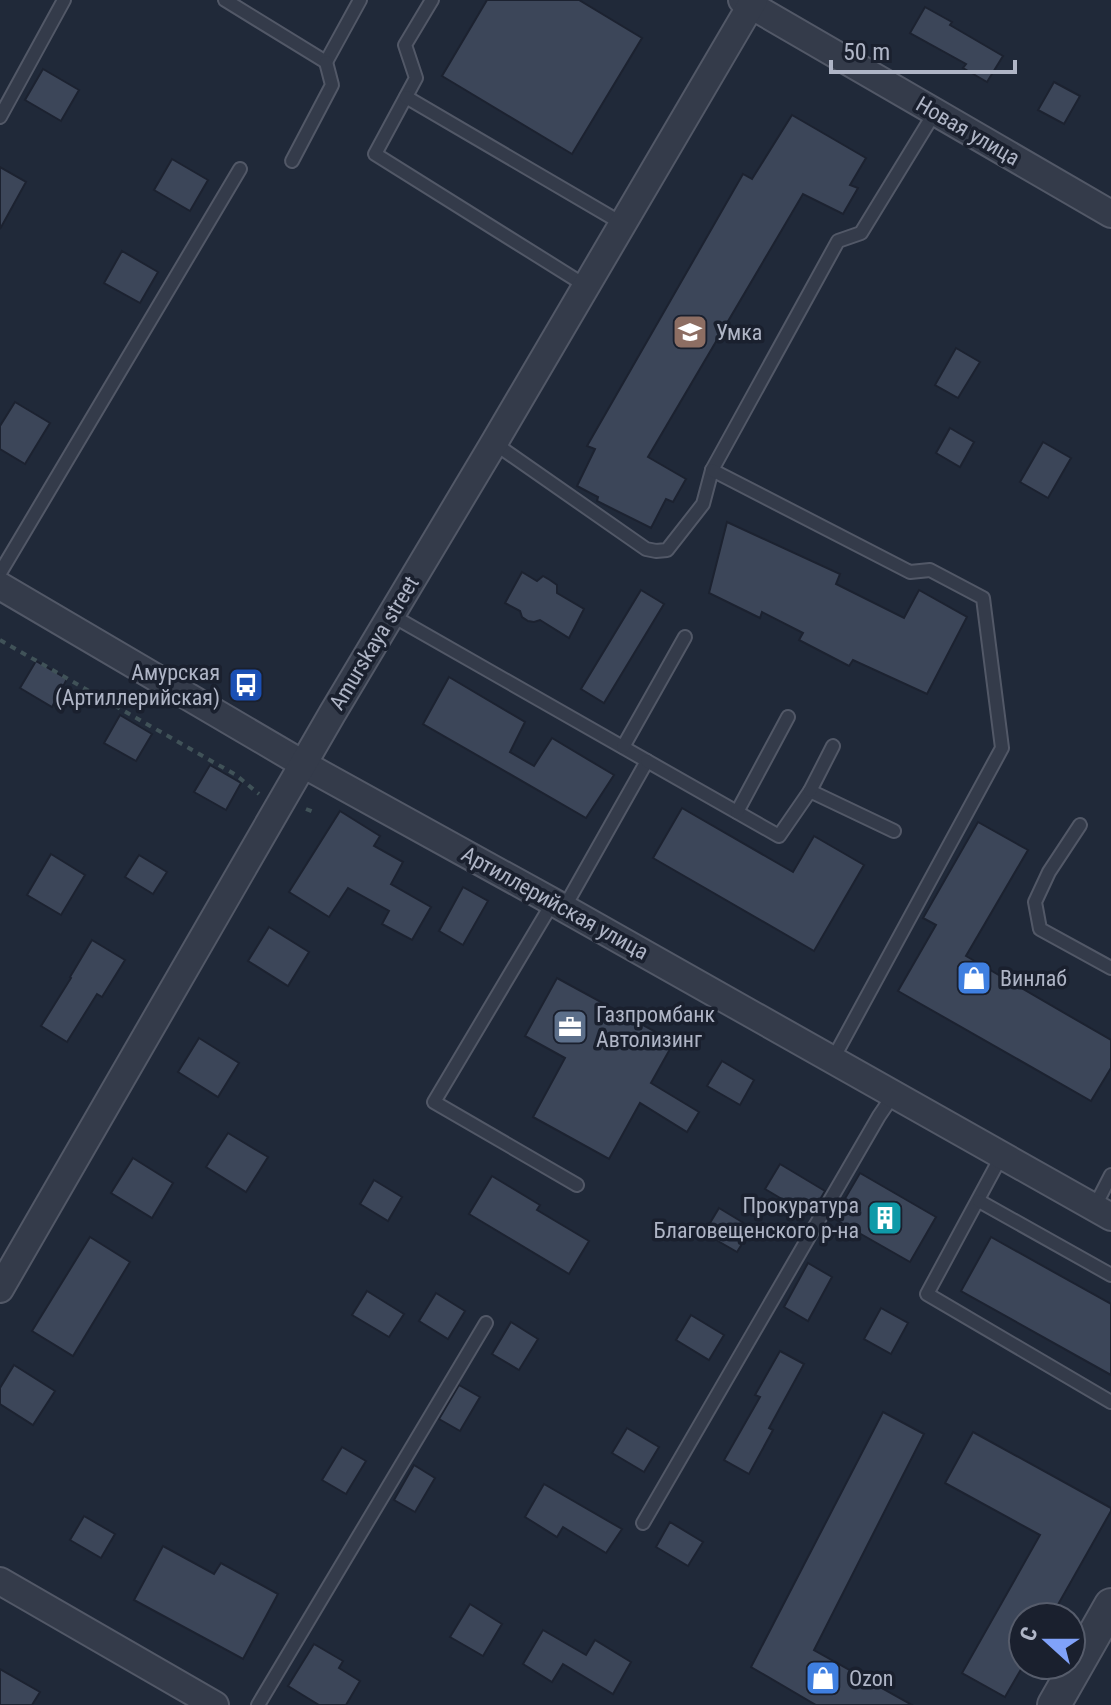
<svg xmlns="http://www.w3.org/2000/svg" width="1111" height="1705" font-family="'Roboto Condensed',sans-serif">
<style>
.building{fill:#3c4659;stroke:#1c2230;stroke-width:2}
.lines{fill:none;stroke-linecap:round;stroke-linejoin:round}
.service-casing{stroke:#525867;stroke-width:16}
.minor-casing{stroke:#525867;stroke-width:30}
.tertiary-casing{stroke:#525867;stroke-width:36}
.path{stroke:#405258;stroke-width:4;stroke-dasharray:6 6;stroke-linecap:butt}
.service{stroke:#343b4a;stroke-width:12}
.minor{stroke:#343b4a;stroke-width:26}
.tertiary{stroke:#343b4a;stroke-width:32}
.labels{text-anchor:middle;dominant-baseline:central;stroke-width:7;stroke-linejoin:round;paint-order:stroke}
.street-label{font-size:22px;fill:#afb5c6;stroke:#1a202e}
.poi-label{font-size:22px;fill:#afb5c6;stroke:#1a202e;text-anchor:start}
</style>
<rect width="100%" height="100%" fill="#202939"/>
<g class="building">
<polygon points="487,0 579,0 642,38 572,154 442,76"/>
<polygon points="925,7 952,22 950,25 1003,56 987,82 963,68 966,64 910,33"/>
<polygon points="43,69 79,90 61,121 25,100"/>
<polygon points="1054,82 1080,96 1064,124 1038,110"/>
<polygon points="792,115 866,158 850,185 858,188 843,214 803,194 648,457 686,479 673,502 666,499 651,528 597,501 598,497 577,486 595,449 587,446 743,174 752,179"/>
<polygon points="172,159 208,180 190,211 154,190"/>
<polygon points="0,167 26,182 0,229"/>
<polygon points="122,251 158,272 140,303 104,283"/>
<polygon points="956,348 980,362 958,398 935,385"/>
<polygon points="15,402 50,423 25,464 0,449 0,426"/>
<polygon points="950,428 974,442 960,467 936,453"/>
<polygon points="1043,442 1071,458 1048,498 1020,482"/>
<polygon points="727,522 840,574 836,584 904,618 919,590 967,617 927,694 853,660 849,666 799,640 803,633 762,612 760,618 709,593"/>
<polygon points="522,572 537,581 543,576 550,580 557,585 557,593 584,609 569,638 540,620 534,622 528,621 522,617 520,611 505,603"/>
<polygon points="641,590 664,604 604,703 581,689"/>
<polygon points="36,661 67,679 52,707 20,688"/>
<polygon points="449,677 525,722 510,752 534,766 552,738 614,775 586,818 423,724"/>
<polygon points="120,715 152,734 136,761 104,743"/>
<polygon points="210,765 241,783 226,810 194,792"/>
<polygon points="682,808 793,872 814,836 864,865 814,951 653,858"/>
<polygon points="340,811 380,836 374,846 403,862 391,884 431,907 412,940 382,924 389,911 348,888 329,917 289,892"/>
<polygon points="978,822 1028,850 966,956 1111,1040 1111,1068 1091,1101 898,991 936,925 923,918"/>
<polygon points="51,854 85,875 61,915 27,895"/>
<polygon points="139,855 167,872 153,894 125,877"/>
<polygon points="463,887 488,901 463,945 439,931"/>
<polygon points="269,927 309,952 288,986 248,961"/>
<polygon points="92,940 125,960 102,997 97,994 67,1042 41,1026 71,978 70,977"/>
<polygon points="557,978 674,1042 651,1083 699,1112 687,1132 640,1103 609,1159 533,1117 565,1058 525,1036"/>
<polygon points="199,1038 239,1063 218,1097 178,1072"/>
<polygon points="722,1061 754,1080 740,1105 707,1086"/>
<polygon points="228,1133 268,1157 246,1192 206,1167"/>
<polygon points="133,1158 173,1183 152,1218 111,1193"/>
<polygon points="780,1164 825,1191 815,1208 802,1201 797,1208 765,1189"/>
<polygon points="860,1173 936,1217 910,1262 831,1217 841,1200 843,1202"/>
<polygon points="492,1176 540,1205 537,1210 589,1241 569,1274 469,1214"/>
<polygon points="374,1180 402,1197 388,1221 360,1204"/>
<polygon points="719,1208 752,1228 737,1252 704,1233"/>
<polygon points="90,1237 130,1262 73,1356 32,1331"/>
<polygon points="991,1237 1111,1304 1111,1375 961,1291"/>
<polygon points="808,1263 832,1277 808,1321 784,1307"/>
<polygon points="367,1291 404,1314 389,1337 352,1315"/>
<polygon points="436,1293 465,1311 448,1339 419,1321"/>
<polygon points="881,1308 908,1323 891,1354 864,1339"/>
<polygon points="691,1315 724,1335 709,1360 676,1340"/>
<polygon points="511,1322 538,1339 519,1370 492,1354"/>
<polygon points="780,1351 804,1364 769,1428 773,1430 749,1474 724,1460 760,1397 755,1395"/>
<polygon points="14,1365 55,1391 33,1425 0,1404 0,1388"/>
<polygon points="459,1385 480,1397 460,1431 439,1419"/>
<polygon points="883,1412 924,1434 814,1650 912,1705 816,1705 751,1667"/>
<polygon points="627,1428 659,1447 644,1472 612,1453"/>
<polygon points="973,1432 1111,1508 1111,1511 1051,1617 1023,1617 1023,1666 1005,1697 962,1673 1040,1535 945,1483"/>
<polygon points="342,1447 366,1461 346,1494 322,1480"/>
<polygon points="414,1465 435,1478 415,1512 394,1500"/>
<polygon points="544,1484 622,1529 606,1553 563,1527 557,1537 525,1517"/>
<polygon points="84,1516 115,1534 101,1558 70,1540"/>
<polygon points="670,1522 703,1542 688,1566 656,1547"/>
<polygon points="163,1546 214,1574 221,1563 278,1594 243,1659 134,1600"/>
<polygon points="470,1604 502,1624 483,1656 450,1637"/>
<polygon points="543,1630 586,1655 595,1640 631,1662 613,1694 563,1664 552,1682 523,1664"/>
<polygon points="314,1644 343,1661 339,1668 360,1681 346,1705 319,1705 288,1686"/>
<polygon points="0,1669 40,1692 32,1705 0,1705"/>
</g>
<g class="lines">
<defs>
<g id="service">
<polyline points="225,0 326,62 360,0"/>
<polyline points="432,0 405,45 416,78 375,154 586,286"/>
<polyline points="406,97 623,224"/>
<polyline points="0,117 64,0"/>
<polyline points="292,161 332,85 326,62"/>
<polyline points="494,443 646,549 656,551 667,550 703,504 712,470 838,241 861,233 935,112"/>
<polyline points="712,470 910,572 930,570 983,598 1002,748 833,1059"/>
<polyline points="0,573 240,169"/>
<polyline points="391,615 647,761 564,908"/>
<polyline points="623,747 685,637"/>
<polyline points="647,761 779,836 810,791 894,831"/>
<polyline points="810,791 833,746"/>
<polyline points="737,812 788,717"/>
<polyline points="1080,825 1049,872 1035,902 1040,929 1111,968"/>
<polyline points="553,902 434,1102 577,1185"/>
<polyline points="1002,1155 927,1294 1111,1402"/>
<polyline points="979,1201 1111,1275"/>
<polyline points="1094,1208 1111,1175"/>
<polyline points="643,1523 879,1116 894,1094"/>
<polyline points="258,1705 486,1323"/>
</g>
<g id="minor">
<polyline points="742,0 1111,214"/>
<polyline points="0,586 303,764 553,902 1111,1217"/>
<polyline points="0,1289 332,714 494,443 754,0"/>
<polyline points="0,1581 215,1705"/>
</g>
<polyline id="tertiary" points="1054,1705 1111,1605"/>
</defs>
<use href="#service" class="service-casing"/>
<use href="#minor" class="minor-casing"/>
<use href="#tertiary" class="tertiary-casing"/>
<g class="path">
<polyline points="0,640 236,775 259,794"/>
<polyline points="306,809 316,813"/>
</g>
<use href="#service" class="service"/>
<use href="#minor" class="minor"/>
<use href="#tertiary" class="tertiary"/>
</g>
<defs>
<symbol id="school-square" viewBox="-11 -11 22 22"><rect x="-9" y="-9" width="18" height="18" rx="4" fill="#8d6e63" stroke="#1a202e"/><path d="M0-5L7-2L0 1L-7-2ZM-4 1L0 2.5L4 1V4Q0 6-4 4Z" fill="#fff"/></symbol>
<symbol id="bus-square" viewBox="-11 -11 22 22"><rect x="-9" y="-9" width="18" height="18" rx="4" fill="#1a4fb4" stroke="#1a202e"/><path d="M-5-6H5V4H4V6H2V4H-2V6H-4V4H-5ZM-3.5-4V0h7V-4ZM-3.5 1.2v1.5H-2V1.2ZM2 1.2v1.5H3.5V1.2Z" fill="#fff"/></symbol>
<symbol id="shop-square" viewBox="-11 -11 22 22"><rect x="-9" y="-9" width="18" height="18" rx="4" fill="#3f7fe0" stroke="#1a202e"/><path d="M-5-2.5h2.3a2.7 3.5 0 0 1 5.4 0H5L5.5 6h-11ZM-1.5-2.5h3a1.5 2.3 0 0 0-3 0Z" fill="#fff"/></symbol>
<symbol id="office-square" viewBox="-11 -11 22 22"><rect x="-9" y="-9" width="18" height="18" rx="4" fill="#5c6f8a" stroke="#1a202e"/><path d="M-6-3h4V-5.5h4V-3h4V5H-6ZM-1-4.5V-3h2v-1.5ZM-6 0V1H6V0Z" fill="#fff"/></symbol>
<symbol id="building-square" viewBox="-11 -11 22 22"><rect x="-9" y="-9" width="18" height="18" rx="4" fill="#0f9aa8" stroke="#1a202e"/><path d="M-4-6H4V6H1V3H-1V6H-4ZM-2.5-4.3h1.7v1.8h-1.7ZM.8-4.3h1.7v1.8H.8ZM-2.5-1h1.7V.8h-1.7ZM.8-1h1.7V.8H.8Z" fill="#fff"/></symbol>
</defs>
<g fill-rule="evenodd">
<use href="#school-square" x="670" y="312" width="40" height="40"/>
<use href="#bus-square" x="226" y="665" width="40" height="40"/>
<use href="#shop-square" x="954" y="958" width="40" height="40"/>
<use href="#office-square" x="550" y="1007" width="40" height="40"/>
<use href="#building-square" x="865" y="1198" width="40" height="40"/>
<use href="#shop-square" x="803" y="1658" width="40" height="40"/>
</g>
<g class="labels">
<g class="street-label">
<text transform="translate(968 131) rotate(30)">Новая улица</text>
<text transform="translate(374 643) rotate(-59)">Amurskaya street</text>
<text transform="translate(555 903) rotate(29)">Артиллерийская улица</text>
</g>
<g class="poi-label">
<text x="716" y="332">Умка</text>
<text x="220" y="672" text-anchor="end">Амурская<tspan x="220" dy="25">(Артиллерийская)</tspan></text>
<text x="1000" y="978">Винлаб</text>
<text x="596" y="1014">Газпромбанк<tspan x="596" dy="25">Автолизинг</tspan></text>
<text x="859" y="1205" text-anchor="end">Прокуратура<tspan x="859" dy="25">Благовещенского р-на</tspan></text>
<text x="849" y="1678">Ozon</text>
</g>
</g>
<g transform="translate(1047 1641) rotate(291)"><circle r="38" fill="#1a202e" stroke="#565c6b" stroke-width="2"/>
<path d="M0-6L14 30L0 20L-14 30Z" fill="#80a2fa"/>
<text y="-12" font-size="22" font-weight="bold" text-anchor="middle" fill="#afb5c6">С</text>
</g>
<path d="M831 60v12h184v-12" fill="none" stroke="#afb5c6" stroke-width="4"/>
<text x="843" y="60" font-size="24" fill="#afb5c6" stroke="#1a202e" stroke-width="6" paint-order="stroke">50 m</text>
</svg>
